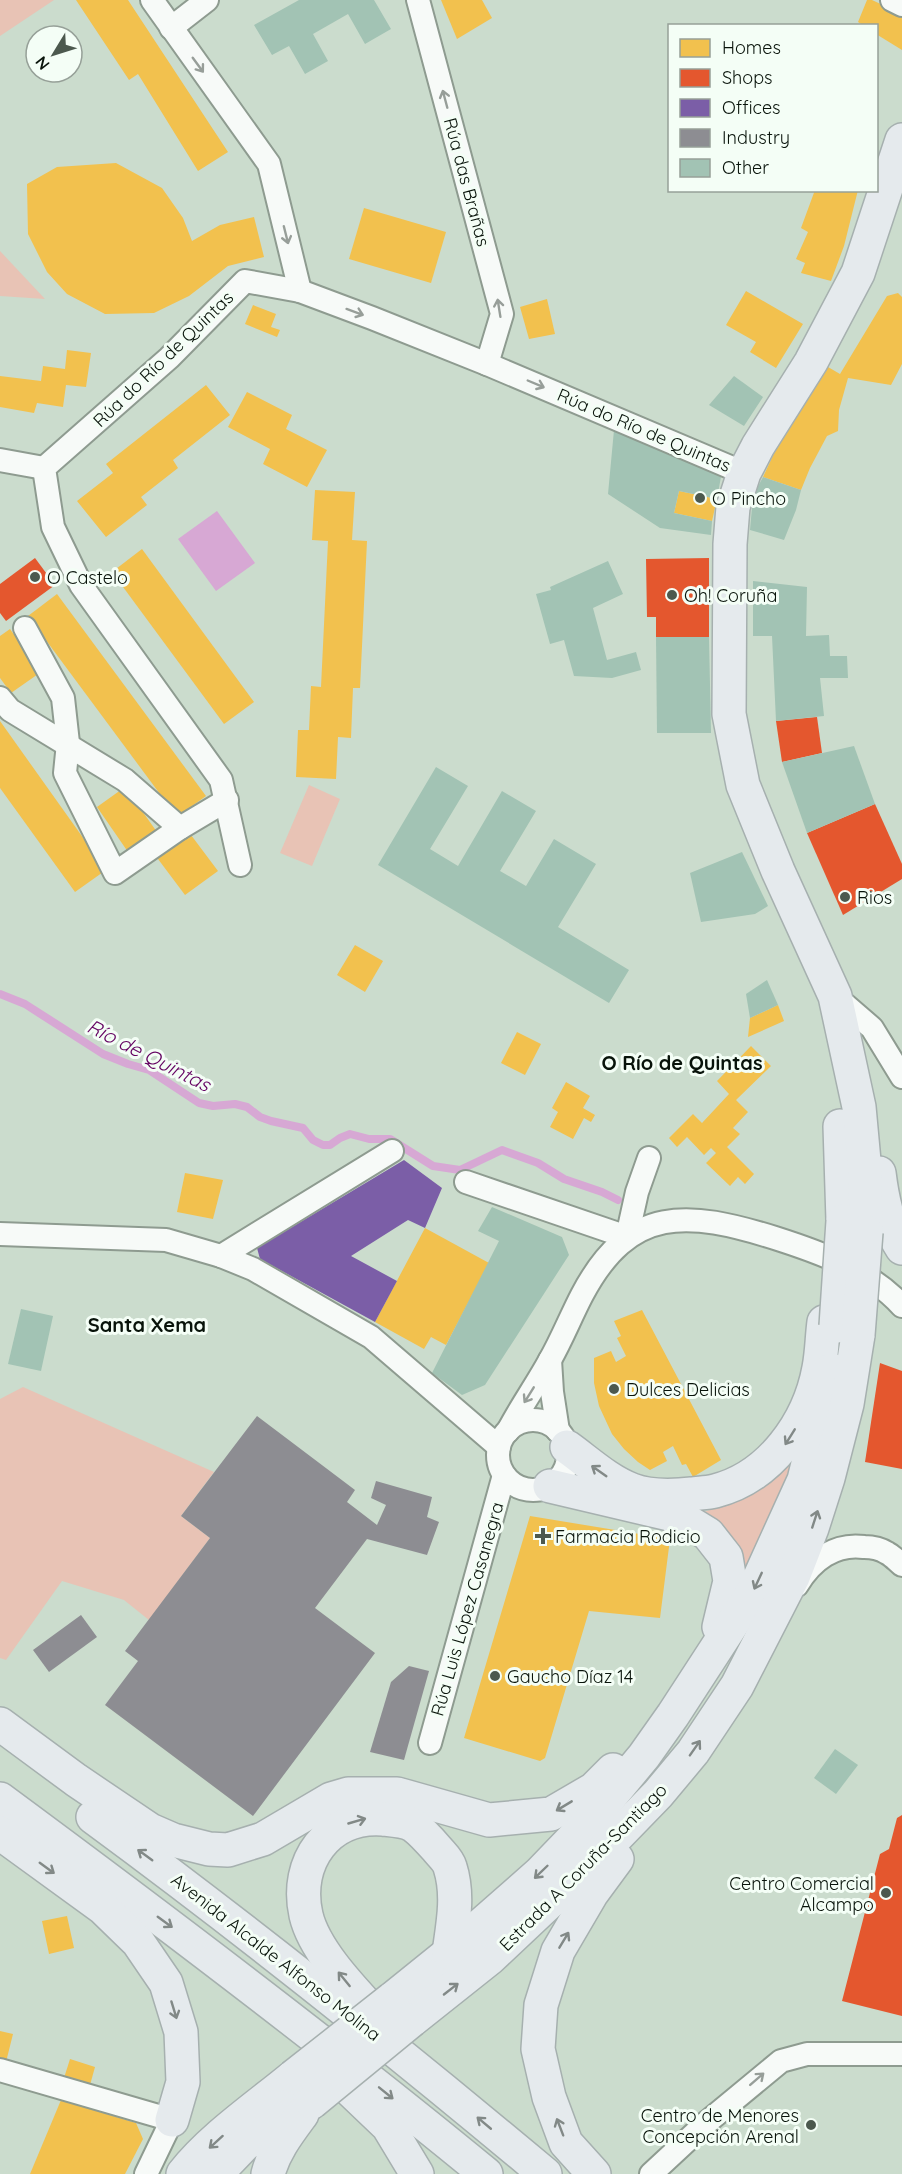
<svg xmlns="http://www.w3.org/2000/svg" width="902" height="2174" font-family="Quicksand,sans-serif">
<style>
.green{fill:#e8c3b5}
.water{fill:#d7a8d4}
.homes{fill:#f2c14e}
.shops{fill:#e4572e}
.offices{fill:#7b5ea7}
.industry{fill:#8d8d92}
.lines{fill:none;stroke-linecap:round;stroke-linejoin:round}
.stream{stroke:#d7a8d4;stroke-width:8}
.building{fill:#a2c3b4}
.street-casing{stroke:#8e9b90;stroke-width:26}
.highway-casing{stroke:#a6b0af;stroke-width:36}
.street{stroke:#f7faf8;stroke-width:22}
.highway{stroke:#e5eaed;stroke-width:33}
.highway-bridge-casing{stroke:#a6b0af;stroke-width:36;stroke-linecap:butt}
.highway-bridge{stroke:#e5eaed;stroke-width:33}
.oneway{stroke:#979e99}
.oneway2{stroke:#828987}
.poi-dot{fill:#4c594e;stroke:#f4fef6;stroke-width:2}
.labels{text-anchor:middle;dominant-baseline:central;stroke-width:6;stroke-linejoin:round;paint-order:stroke}
.street-label{font-size:18px;fill:#08130a;stroke:#f4fef6}
.poi-label{font-size:18px;fill:#08130a;stroke:#f4fef6;text-anchor:start}
.water-label{font-size:20px;font-style:italic;fill:#640362;stroke:#f4fef6}
.neighbourhood-label{font-size:20px;font-weight:bold;fill:#08130a;stroke:#f4fef6}
</style>
<rect width="100%" height="100%" fill="#cbdccd"/>
<g class="green">
<polygon points="0,0 54,0 0,36"/>
<polygon points="0,251 45,299 0,296"/>
<polygon points="309,785 340,799 312,866 280,853"/>
<polygon points="23,1387 214,1472 181,1516 210,1538 149,1620 124,1600 62,1581 6,1660 0,1658 0,1399"/>
<path d="M 793,1459 L 775,1506 L 746,1568 C 734,1538 729,1530 701,1513 L 730,1503 Z"/>
</g>
<polygon class="water" points="217,511 255,563 216,591 178,539"/>
<g class="homes">
<polygon points="76,0 128,0 228,152 198,171 138,74 129,80"/>
<polygon points="441,0 482,0 492,18 457,39"/>
<polygon points="867,0 872,0 902,14 902,50 876,34 876,26 864,26 858,22"/>
<polygon points="116,163 162,188 183,218 192,241 220,225 254,217 264,257 228,266 189,296 154,313 105,314 67,294 47,272 28,234 27,184 57,167"/>
<polygon points="815,190 858,190 844,246 831,281 801,273 805,263 796,259 808,232 801,228"/>
<polygon points="364,208 446,232 431,283 349,259"/>
<polygon points="746,291 803,324 776,368 750,352 756,342 726,325"/>
<polygon points="898,293 902,297 902,364 891,385 848,378 839,410 838,431 827,436 810,468 801,490 763,477 776,449 823,373 828,367 840,374 887,296"/>
<polygon points="547,299 555,334 529,339 520,307"/>
<polygon points="253,305 276,314 271,327 280,330 277,337 245,324"/>
<polygon points="67,350 91,353 86,387 66,385 63,407 37,403 34,413 0,407 0,376 41,381 43,366 65,369"/>
<polygon points="206,385 230,415 173,460 178,468 141,497 147,505 106,537 77,501 113,473 106,464"/>
<polygon points="247,392 292,415 286,429 327,450 307,487 263,464 270,449 228,427"/>
<polygon points="315,490 355,492 352,540 367,541 360,688 353,688 351,738 338,737 336,779 296,777 298,730 309,730 311,686 321,687 328,541 312,540"/>
<polygon points="679,491 717,499 712,521 674,513"/>
<polygon points="142,549 254,702 224,724 112,572"/>
<polygon points="57,594 206,796 177,817 28,616"/>
<polygon points="10,629 41,672 11,693 0,678 0,636"/>
<polygon points="0,721 106,870 75,892 0,788"/>
<polygon points="125,787 157,832 128,852 97,807"/>
<polygon points="188,831 218,871 185,895 155,855"/>
<polygon points="355,945 383,961 365,992 337,975"/>
<polygon points="778,1005 784,1021 748,1037 750,1018"/>
<polygon points="517,1032 541,1044 525,1075 501,1063"/>
<polygon points="751,1046 771,1066 736,1100 748,1112 733,1128 740,1134 727,1147 754,1174 745,1184 738,1177 730,1186 706,1163 716,1153 711,1148 704,1155 687,1137 677,1147 669,1138 693,1114 702,1123 729,1094 717,1081"/>
<polygon points="566,1082 590,1096 583,1108 595,1115 591,1122 584,1118 573,1139 550,1127 558,1112 552,1108"/>
<polygon points="185,1173 223,1180 213,1219 177,1212"/>
<polygon points="425,1228 489,1263 446,1345 431,1337 424,1349 375,1322"/>
<polygon points="642,1310 721,1460 693,1477 686,1464 682,1465 673,1446 663,1452 667,1461 650,1470 638,1462 624,1449 612,1434 599,1406 594,1383 594,1358 611,1351 616,1362 626,1356 617,1338 621,1336 614,1321"/>
<polygon points="530,1516 670,1539 660,1618 589,1611 545,1758 540,1761 464,1738"/>
<polygon points="67,1916 74,1948 49,1954 42,1921"/>
<polygon points="0,2031 13,2034 6,2062 0,2060"/>
<polygon points="70,2059 95,2067 90,2085 64,2078"/>
<polygon points="61,2100 136,2123 143,2139 125,2174 30,2174"/>
</g>
<g class="shops">
<polygon points="35,558 55,585 6,621 0,613 0,584"/>
<polygon points="709,558 709,637 656,637 656,617 647,617 646,559"/>
<polygon points="817,717 822,753 782,762 776,721"/>
<polygon points="875,804 902,864 902,879 843,915 807,833"/>
<polygon points="880,1363 902,1371 902,1469 865,1462"/>
<polygon points="902,1815 902,2016 842,2001 880,1854 889,1849 897,1818"/>
</g>
<polygon class="offices" points="404,1160 442,1188 425,1228 408,1220 351,1256 397,1281 375,1322 260,1259 257,1248"/>
<g class="industry">
<polygon points="257,1416 355,1490 347,1502 377,1525 386,1505 371,1498 376,1481 432,1497 427,1517 439,1522 427,1555 367,1539 315,1608 375,1653 253,1816 105,1705 138,1661 125,1651 210,1538 181,1516"/>
<polygon points="81,1615 97,1637 49,1672 33,1650"/>
<polygon points="409,1666 429,1671 404,1760 370,1752 391,1682"/>
</g>
<g class="lines">
<polyline class="stream" points="0,994 25,1004 103,1054 128,1064 149,1070 199,1103 213,1106 235,1104 247,1107 260,1117 271,1121 303,1128 313,1140 323,1145 330,1145 340,1138 350,1134 369,1139 390,1139 433,1166 460,1170 502,1150 538,1163 564,1179 602,1192 618,1200"/>
</g>
<g class="building">
<polygon points="299,0 374,0 391,29 365,44 348,14 313,34 328,61 305,74 289,46 272,55 254,25"/>
<polygon points="734,376 763,397 744,426 709,405"/>
<polygon points="614,430 722,471 717,499 679,491 674,513 712,521 711,535 660,528 608,494"/>
<polygon points="763,477 801,490 796,510 784,540 750,530 753,496"/>
<polygon points="608,561 623,594 593,608 607,660 636,652 641,670 612,678 574,676 564,640 550,644 536,594 551,590 550,587"/>
<polygon points="753,581 807,587 806,636 829,635 830,656 847,656 848,678 820,678 824,716 776,721 772,636 753,636"/>
<polygon points="656,637 709,637 711,733 657,733"/>
<polygon points="854,746 875,804 807,833 782,762"/>
<polygon points="436,767 468,786 430,849 458,866 502,791 536,811 500,871 526,886 554,839 596,864 558,927 629,970 609,1003 378,865"/>
<polygon points="742,852 768,906 755,914 701,922 690,873"/>
<polygon points="767,980 778,1005 750,1018 746,994"/>
<polygon points="492,1207 562,1237 569,1255 485,1385 462,1395 432,1373 499,1241 478,1231"/>
<polygon points="21,1309 53,1316 41,1371 8,1364"/>
<polygon points="835,1749 858,1765 836,1794 814,1778"/>
</g>
<g class="lines">
<defs>
<g id="street">
<polyline points="152,0 269,164 300,291"/>
<polyline points="418,0 502,314 487,364"/>
<polyline points="892,0 902,5"/>
<polyline points="171,28 207,0"/>
<polyline points="0,460 44,468"/>
<polyline points="25,628 63,698 68,743 65,773 115,873 180,828"/>
<polyline points="0,698 10,710 125,780 180,828 227,800"/>
<polyline points="240,865 221,780 81,585 53,527 44,468 169,358 245,281 300,291 372,318 487,364 744,473"/>
<polyline points="835,996 872,1028 902,1077"/>
<polyline points="466,1182 627,1237 637,1192 649,1158"/>
<polyline points="0,1234 166,1240 221,1256 253,1269 371,1337 499,1447"/>
<polyline points="221,1256 392,1151"/>
<polyline points="550,1360 552,1392 558,1431"/>
<circle cx="533" cy="1455" r="35"/>
<path d="M 508,1431 C 521,1406 537,1384 550,1360 C 562,1339 571,1316 582,1295 C 630,1204 688,1211 775,1238 C 822,1253 869,1270 902,1306"/>
<path d="M 797,1585 C 812,1560 835,1543 864,1547 C 871,1547 881,1549 887,1553 C 893,1556 897,1561 902,1565"/>
<polyline points="430,1743 504,1475"/>
<polyline points="0,2070 172,2120 146,2174"/>
<polyline points="651,2174 706,2123 781,2061 807,2054 902,2054"/>
</g>
<g id="highway">
<polyline points="840,1126 843,1221"/>
<path d="M 879,1173 C 882,1198 888,1227 902,1248"/>
<polyline points="866,1232 865,1172 859,1107 835,996 778,871 743,785 729,714 730,544 733,507 744,473 758,446 811,362 858,273 902,140"/>
<path d="M 567,1447 C 588,1462 608,1481 632,1490 C 650,1497 673,1496 692,1494 C 699,1493 707,1493 715,1491 C 770,1477 809,1423 819,1368 C 822,1353 822,1337 824,1322"/>
<polyline points="550,1486 669,1514 690,1523 708,1534 726,1557 730,1581 719,1627"/>
<polyline points="0,1724 76,1780 150,1830 173,1840 209,1849 228,1850 263,1839 331,1799 348,1794 397,1794 489,1820 551,1814 594,1789 613,1770"/>
<path d="M 0,1799 C 165,1921 328,2044 486,2174"/>
<path d="M 93,1817 C 248,1931 398,2051 545,2174"/>
<polyline points="0,1833 103,1908 138,1942 166,1983 181,2032 183,2082 172,2120"/>
<polyline points="392,1999 449,1953 540,1873 590,1821 644,1756 673,1715 753,1592 804,1480 831,1370"/>
<path d="M 376,2015 C 352,1989 314,1950 306,1915 C 294,1862 328,1815 383,1819 C 392,1820 407,1821 414,1826 C 422,1832 430,1841 437,1849 C 441,1854 448,1860 450,1867 C 459,1895 453,1924 449,1953"/>
<polyline points="412,2020 490,1958 590,1864 658,1794 693,1752 737,1686 793,1577 812,1528 828,1478 847,1404 858,1335"/>
<polyline points="343,2083 388,2126 417,2174"/>
<path d="M 183,2174 C 211,2138 258,2106 293,2077"/>
<polyline points="216,2174 245,2144 312,2102"/>
<path d="M 268,2174 C 274,2151 288,2133 302,2114"/>
<polyline points="594,2174 566,2143 549,2097 538,2049 541,2005 558,1951 592,1893 617,1859"/>
</g>
</defs>
<use href="#street" class="street-casing"/>
<use href="#highway" class="highway-casing"/>
<use href="#street" class="street"/>
<use href="#highway" class="highway"/>
<defs>
<g id="highway-bridge">
<polyline points="836,1326 843,1221"/>
<polyline points="858,1335 866,1232"/>
<polyline points="293,2077 392,1999"/>
<polyline points="312,2102 412,2020"/>
</g>
</defs>
<use href="#highway-bridge" class="highway-bridge-casing"/>
<use href="#highway-bridge" class="highway-bridge"/>
</g>
<defs><path id="oneway-shaft" d="M-6 0H5M1.5-3L5.5 0L1.5 3" fill="none" stroke-width="1.6" stroke-linecap="round" stroke-linejoin="round" transform="scale(1.5)"/></defs>
<g class="oneway">
<use href="#oneway-shaft" transform="translate(198 65) rotate(54)"/>
<use href="#oneway-shaft" transform="translate(445 99) rotate(-105)"/>
<use href="#oneway-shaft" transform="translate(286 235) rotate(76)"/>
<use href="#oneway-shaft" transform="translate(499 308) rotate(-99)"/>
<use href="#oneway-shaft" transform="translate(355 312) rotate(20)"/>
<use href="#oneway-shaft" transform="translate(536 384) rotate(23)"/>
<use href="#oneway-shaft" transform="translate(529 1395) rotate(122)"/>
<use href="#oneway-shaft" transform="translate(757 2079) rotate(-41)"/>
</g>
<g class="oneway2">
<use href="#oneway-shaft" transform="translate(790 1437) rotate(122)"/>
<use href="#oneway-shaft" transform="translate(599 1471) rotate(-145)"/>
<use href="#oneway-shaft" transform="translate(815 1519) rotate(-72)"/>
<use href="#oneway-shaft" transform="translate(758 1581) rotate(115)"/>
<use href="#oneway-shaft" transform="translate(695 1748) rotate(-55)"/>
<use href="#oneway-shaft" transform="translate(564 1806) rotate(149)"/>
<use href="#oneway-shaft" transform="translate(357 1821) rotate(-16)"/>
<use href="#oneway-shaft" transform="translate(145 1855) rotate(-144)"/>
<use href="#oneway-shaft" transform="translate(47 1868) rotate(36)"/>
<use href="#oneway-shaft" transform="translate(541 1872) rotate(136)"/>
<use href="#oneway-shaft" transform="translate(165 1922) rotate(36)"/>
<use href="#oneway-shaft" transform="translate(564 1940) rotate(-59)"/>
<use href="#oneway-shaft" transform="translate(344 1979) rotate(-129)"/>
<use href="#oneway-shaft" transform="translate(451 1989) rotate(-38)"/>
<use href="#oneway-shaft" transform="translate(174 2010) rotate(73)"/>
<use href="#oneway-shaft" transform="translate(386 2093) rotate(39)"/>
<use href="#oneway-shaft" transform="translate(484 2123) rotate(-140)"/>
<use href="#oneway-shaft" transform="translate(560 2127) rotate(-111)"/>
<use href="#oneway-shaft" transform="translate(216 2142) rotate(138)"/>
</g>
<g class="poi-dot">
<circle cx="700" cy="498" r="6"/>
<circle cx="35" cy="577" r="6"/>
<circle cx="672" cy="595" r="6"/>
<circle cx="845" cy="897" r="6"/>
<circle cx="614" cy="1389" r="6"/>
<path d="M540 1527h6v6h6v6h-6v6h-6v-6h-6v-6h6z"/>
<circle cx="495" cy="1676" r="6"/>
<circle cx="886" cy="1893" r="6"/>
<circle cx="811" cy="2125" r="6"/>
</g>
<g class="labels">
<g class="street-label">
<text transform="translate(467 182) rotate(75)">Rúa das Brañas</text>
<text transform="translate(163 359) rotate(-44)">Rúa do Río de Quintas</text>
<text transform="translate(644 430) rotate(23)">Rúa do Río de Quintas</text>
<text transform="translate(467 1609) rotate(-74)">Rúa Luis López Casanegra</text>
<text transform="translate(583 1867) rotate(-45)">Estrada A Coruña-Santiago</text>
<text transform="translate(276 1957) rotate(38)">Avenida Alcalde Alfonso Molina</text>
</g>
<g class="poi-label">
<text x="712" y="498">O Pincho</text>
<text x="47" y="577">O Castelo</text>
<text x="684" y="595">Oh! Coruña</text>
<text x="857" y="897">Rios</text>
<text x="626" y="1389">Dulces Delicias</text>
<text x="555" y="1536">Farmacia Rodicio</text>
<text x="507" y="1676">Gaucho Díaz 14</text>
<text x="874" y="1883" text-anchor="end">Centro Comercial<tspan x="874" dy="21">Alcampo</tspan></text>
<text x="799" y="2115" text-anchor="end">Centro de Menores<tspan x="799" dy="21">Concepción Arenal</tspan></text>
</g>
<g class="water-label">
<text transform="translate(149 1055) rotate(27)">Río de Quintas</text>
</g>
<g class="neighbourhood-label">
<text x="682" y="1062">O Río de Quintas</text>
<text x="147" y="1324">Santa Xema</text>
</g>
</g>
<rect x="668" y="24" width="210" height="168" fill="#f4fef6" stroke="#96a098" stroke-width="1.5"/>
<rect x="680" y="39" width="30" height="18" fill="#f2c14e" stroke="#96a098" stroke-width="1.5"/>
<text x="722" y="54" font-size="18" fill="#08130a">Homes</text>
<rect x="680" y="69" width="30" height="18" fill="#e4572e" stroke="#96a098" stroke-width="1.5"/>
<text x="722" y="84" font-size="18" fill="#08130a">Shops</text>
<rect x="680" y="99" width="30" height="18" fill="#7b5ea7" stroke="#96a098" stroke-width="1.5"/>
<text x="722" y="114" font-size="18" fill="#08130a">Offices</text>
<rect x="680" y="129" width="30" height="18" fill="#8d8d92" stroke="#96a098" stroke-width="1.5"/>
<text x="722" y="144" font-size="18" fill="#08130a">Industry</text>
<rect x="680" y="159" width="30" height="18" fill="#a2c3b4" stroke="#96a098" stroke-width="1.5"/>
<text x="722" y="174" font-size="18" fill="#08130a">Other</text>
<g transform="translate(54 54) rotate(232)"><circle r="28" fill="#f4fef6" stroke="#96a098" stroke-width="1.5"/>
<path d="M0-4.5L10 22L0 15L-10 22Z" fill="#4c594e"/>
<text y="-9" font-size="16" font-weight="bold" text-anchor="middle" fill="#08130a">N</text>
</g>
</svg>
